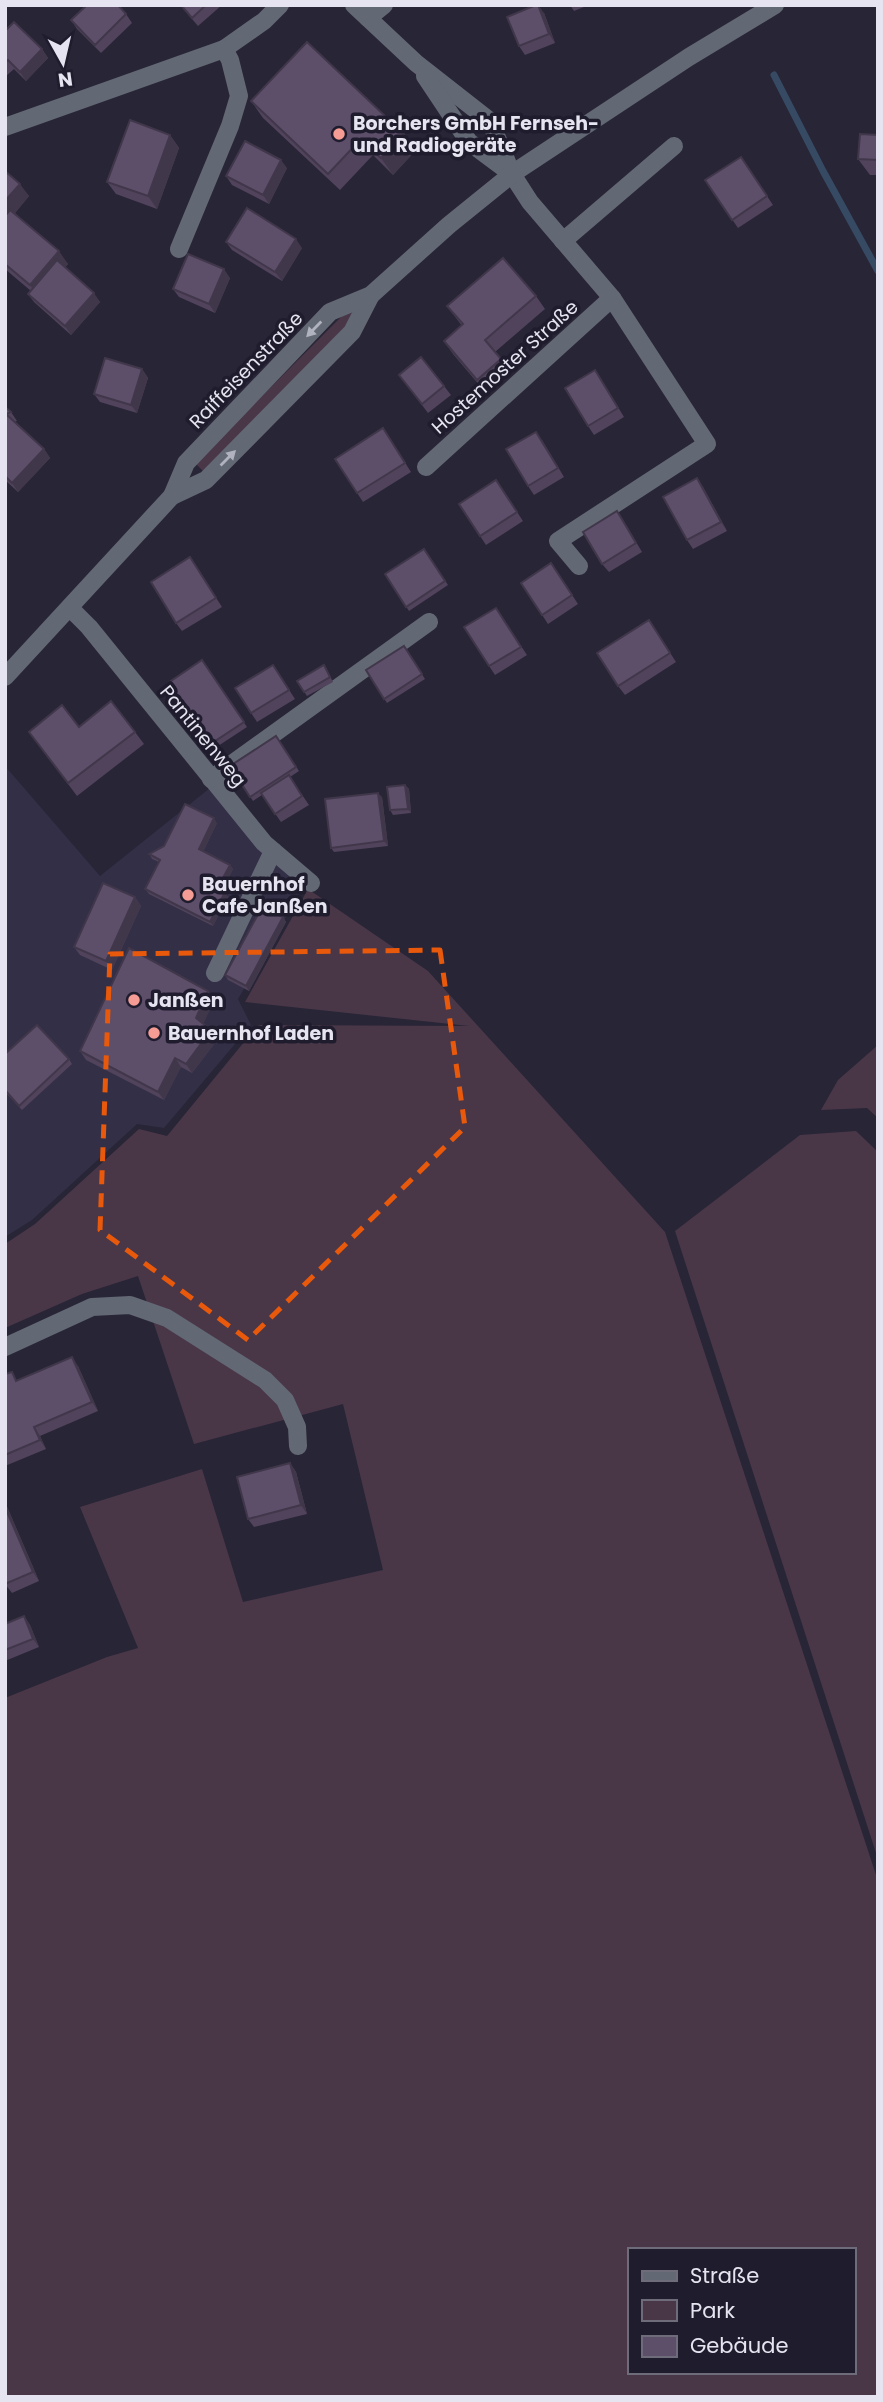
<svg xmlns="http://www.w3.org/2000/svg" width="883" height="2402" font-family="Poppins,sans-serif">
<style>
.built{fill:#322f46}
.green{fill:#493748;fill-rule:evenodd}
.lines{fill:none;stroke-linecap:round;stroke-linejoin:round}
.stream{stroke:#364b63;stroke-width:7}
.minor{stroke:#636875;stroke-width:18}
.wall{fill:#50435b}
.shaded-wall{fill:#41374a}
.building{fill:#5d4e6a;stroke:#41374a;stroke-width:2}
.oneway{fill:#b1b2bf}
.marked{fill:none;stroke:#e8590c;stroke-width:5;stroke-dasharray:14 9;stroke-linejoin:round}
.poi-dot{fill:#f59c95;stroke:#1e1c2d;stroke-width:2.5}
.labels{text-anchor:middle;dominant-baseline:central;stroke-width:7;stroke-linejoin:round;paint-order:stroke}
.poi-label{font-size:19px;font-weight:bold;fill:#e5e4f0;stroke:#1e1c2d;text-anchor:start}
.street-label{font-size:19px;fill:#e5e4f0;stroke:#1e1c2d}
</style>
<rect width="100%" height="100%" fill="#282537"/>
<polygon class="built" points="5,766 100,876 210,788 304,886 238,999 251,1025 164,1128 137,1124 32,1220 5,1237"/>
<g class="green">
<polygon points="349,309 356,309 354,318 204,472 195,463"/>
<path d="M 308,889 L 428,971 L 665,1232 L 878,1881 L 878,2397 L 5,2397 L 5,1698 L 107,1657 L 138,1648 L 80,1507 L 202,1469 L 243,1602 L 383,1570 L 343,1404 L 194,1444 L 138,1276 L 82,1294 L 5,1328 L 5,1244 L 35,1224 L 139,1129 L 167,1136 L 258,1025 L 469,1026 L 245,1002 ZM 629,2250 L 853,2250 L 853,2372 L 629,2372 Z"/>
<polygon points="878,1045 878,1118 867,1108 821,1110 838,1080"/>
<polygon points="856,1131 878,1152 878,1859 675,1231 800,1135"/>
</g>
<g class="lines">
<polyline class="stream" points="774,75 823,171 878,271"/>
<g class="minor">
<polyline points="354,5 416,63 490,121 512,174 530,202 612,298 707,444 558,541 579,566"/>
<polyline points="368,18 384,5"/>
<polyline points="425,76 469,142 512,174"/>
<polyline points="5,127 224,49 264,21 280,5"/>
<polyline points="563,241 674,146"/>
<polyline points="179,249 230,126 239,96 230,60 224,49"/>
<polyline points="426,467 612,298"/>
<polyline points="172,496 206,480 352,332 371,295"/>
<polyline points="70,608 89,627 264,843 311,883"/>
<polyline points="5,677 172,496 186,463 330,312 371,295 449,225 512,174 689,57 775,5"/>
<polyline points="211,779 429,622"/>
<polyline points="215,973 273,851"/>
<polyline points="5,1347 92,1307 130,1305 167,1318 265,1380 285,1400 297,1427 298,1446"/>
</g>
</g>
<g class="wall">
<polygon points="180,5 222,5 198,26"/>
<polygon points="570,5 589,5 574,11"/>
<polygon points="544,13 555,43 525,55 519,46"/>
<polygon points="126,14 132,23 101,53 77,29 71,20"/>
<polygon points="5,31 42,49 48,58 26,81 14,69 5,77"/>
<polygon points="251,101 404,134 416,150 393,175 373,155 340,190 263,118"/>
<polygon points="170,135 179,148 157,209 116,194 107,182"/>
<polygon points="878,135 878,175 870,175 858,159"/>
<polygon points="741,157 773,205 738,228 705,180"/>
<polygon points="287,168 269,204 232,185 226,176"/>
<polygon points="5,171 29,196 15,213 68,264 65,267 100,302 71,335 34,302 28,294 31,291 5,269"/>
<polygon points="226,242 302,248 282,281 232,250"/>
<polygon points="230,278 215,313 179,297 173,289"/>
<polygon points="536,296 545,309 495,352 510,372 486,393 453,354 444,341 462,326 447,306"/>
<polygon points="142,369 148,378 137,413 100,402 94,394"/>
<polygon points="399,375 444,386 451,395 428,413"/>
<polygon points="601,379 624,417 594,435 588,426"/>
<polygon points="5,407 11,412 17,421 14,422 44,449 50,458 18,492 5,480"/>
<polygon points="383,428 411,472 363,502 335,459"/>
<polygon points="542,440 564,477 534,495 528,486"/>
<polygon points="496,480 523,521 486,545 459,504"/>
<polygon points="703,487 727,531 693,549 687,540"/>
<polygon points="623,520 642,552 609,572 602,564"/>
<polygon points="424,549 448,585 409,611 385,574"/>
<polygon points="190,557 222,607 182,631 176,623"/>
<polygon points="551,563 578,604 548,624 521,583"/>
<polygon points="496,608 527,655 495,675 489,666"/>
<polygon points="649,620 676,662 625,695 618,686"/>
<polygon points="404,646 425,679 387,703 366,670"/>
<polygon points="202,660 247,727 212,750 168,683"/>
<polygon points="273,665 295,699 257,722 235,688"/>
<polygon points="324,665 333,682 307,696 297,681"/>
<polygon points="79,727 135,732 144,744 77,796 29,732"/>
<polygon points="276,736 299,771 290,777 309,805 281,822 262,795 253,801 230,766"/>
<polygon points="405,785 409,789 411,813 393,815 390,810"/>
<polygon points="382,797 388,846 334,852 331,848"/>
<polygon points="217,823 203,852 230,865 233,869 222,891 225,892 228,897 213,926 149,894 145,889 159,862 152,859 149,854"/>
<polygon points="135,897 141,906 112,970 80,955 74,947"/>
<polygon points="283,917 286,922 249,991 228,980 225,975"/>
<polygon points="208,991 214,1000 203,1024 218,1039 192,1073 181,1067 164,1100 86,1060 80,1051"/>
<polygon points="5,1054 69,1059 72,1064 22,1110 5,1092"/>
<polygon points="78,1366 98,1411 40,1436 46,1449 5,1466 5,1374 18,1381"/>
<polygon points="290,1463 296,1472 307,1514 254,1527 248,1519"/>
<polygon points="5,1502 39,1581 12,1593 5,1584"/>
<polygon points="24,1616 30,1625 39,1647 5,1661 5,1624"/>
</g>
<g class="shaded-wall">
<polygon points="538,5 544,13 555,43 549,34"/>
<polygon points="42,49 48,58 26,81 20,72"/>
<polygon points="404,134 416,150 393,175 381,158"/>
<polygon points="170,135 179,148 157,209 148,196"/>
<polygon points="281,160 287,168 269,204 263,195"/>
<polygon points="20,184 29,196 5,225 5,201"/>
<polygon points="296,239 302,248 282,281 275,272"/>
<polygon points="59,251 68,264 39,298 30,285"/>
<polygon points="224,269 230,278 215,313 209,304"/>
<polygon points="94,293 100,302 71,335 65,326"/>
<polygon points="142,369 148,378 137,413 131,405"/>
<polygon points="44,449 50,458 18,492 12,483"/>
<polygon points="697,478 703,487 727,531 721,522"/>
<polygon points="405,785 409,789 411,813 408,809"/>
<polygon points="378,793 382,797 388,846 384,841"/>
<polygon points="214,818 217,823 202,854 199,849"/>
<polygon points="230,865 233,869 221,893 217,889"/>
<polygon points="225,892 228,897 213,926 210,922"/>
<polygon points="135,897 141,906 112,970 106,961"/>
<polygon points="283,917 286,922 249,991 246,986"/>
<polygon points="208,991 214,1000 202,1027 196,1018"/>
<polygon points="211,1030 218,1039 192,1073 186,1064"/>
<polygon points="175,1058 181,1067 164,1100 158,1092"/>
<polygon points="72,1357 78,1366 98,1411 92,1402"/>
<polygon points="34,1427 40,1436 46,1449 40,1440"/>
<polygon points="290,1463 296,1472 307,1514 301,1505"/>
<polygon points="5,1502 39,1581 33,1572 5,1507"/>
<polygon points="24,1616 30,1625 39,1647 33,1639"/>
</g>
<g class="building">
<polygon points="87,5 118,5 126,14 95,45 71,20"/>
<polygon points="181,5 206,5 192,18"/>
<polygon points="536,5 538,5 549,34 519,46 507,17"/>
<polygon points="14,22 42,49 20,72 8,60 5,62 5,31"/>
<polygon points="307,42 404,134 381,158 361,139 328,174 251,101"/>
<polygon points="130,120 170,135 148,196 107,182"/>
<polygon points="860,134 878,135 878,160 858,159"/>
<polygon points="245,141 281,160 263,195 226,176"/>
<polygon points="741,157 767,196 732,220 705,180"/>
<polygon points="5,171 20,184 5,201"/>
<polygon points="247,208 296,239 275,272 226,242"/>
<polygon points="10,210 59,251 30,285 5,264 5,216"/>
<polygon points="188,254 224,269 209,304 173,289"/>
<polygon points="503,258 536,296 485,340 501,359 477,380 444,341 463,324 447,306"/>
<polygon points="57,260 94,293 65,326 28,294"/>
<polygon points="421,357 444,386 422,404 399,375"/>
<polygon points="105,358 142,369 131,405 94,394"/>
<polygon points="595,370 618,408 588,426 565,388"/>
<polygon points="5,407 11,412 6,414 44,449 12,483 5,476"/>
<polygon points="383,428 405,463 357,493 335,459"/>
<polygon points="536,432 558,468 528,486 506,449"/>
<polygon points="697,478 721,522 687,540 663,497"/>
<polygon points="496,480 517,512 480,536 459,504"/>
<polygon points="617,511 636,543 602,564 583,532"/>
<polygon points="424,549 445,581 406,607 385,574"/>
<polygon points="190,557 216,598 176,623 151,582"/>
<polygon points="551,563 572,595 542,615 521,583"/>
<polygon points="496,608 521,647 489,666 464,627"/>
<polygon points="649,620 670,653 618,686 597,653"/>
<polygon points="404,646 422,674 384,699 366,670"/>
<polygon points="202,660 244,722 209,745 168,683"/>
<polygon points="273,665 289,690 251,713 235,688"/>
<polygon points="324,665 330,677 304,692 297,681"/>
<polygon points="111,701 135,732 68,783 29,732 62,705 79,727"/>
<polygon points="276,736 296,767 250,797 230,766"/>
<polygon points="289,775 302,796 275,814 261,793"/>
<polygon points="405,785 408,809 390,810 387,787"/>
<polygon points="378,793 384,841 331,848 325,799"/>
<polygon points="185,804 214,818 199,849 230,865 217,889 225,892 210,922 145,889 160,860 149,854 164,846"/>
<polygon points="103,883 135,897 106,961 74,947"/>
<polygon points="262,907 283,917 246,986 225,975"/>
<polygon points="129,948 208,991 196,1018 211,1030 186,1064 175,1058 158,1092 80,1051"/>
<polygon points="37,1025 69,1059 19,1106 5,1090 5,1054"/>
<polygon points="72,1357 92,1402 34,1427 40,1440 5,1455 5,1374 12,1372 16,1381"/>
<polygon points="290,1463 301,1505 248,1519 237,1477"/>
<polygon points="5,1507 33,1572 5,1584"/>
<polygon points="24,1616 33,1639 5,1650 5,1624"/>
</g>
<defs><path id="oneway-solid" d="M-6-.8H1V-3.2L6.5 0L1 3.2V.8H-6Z" transform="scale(1.75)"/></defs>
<g class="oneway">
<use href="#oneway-solid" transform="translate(314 329) rotate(134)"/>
<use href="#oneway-solid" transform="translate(228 458) rotate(-45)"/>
</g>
<path class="marked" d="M 440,950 L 465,1127 L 248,1340 L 100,1230 L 110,954 Z"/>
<g class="poi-dot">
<circle cx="339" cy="134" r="7"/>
<circle cx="188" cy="895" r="7"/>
<circle cx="134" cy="1000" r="7"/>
<circle cx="154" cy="1033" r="7"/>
</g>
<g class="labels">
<g class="poi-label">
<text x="353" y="123">Borchers GmbH Fernseh-<tspan x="353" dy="22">und Radiogeräte</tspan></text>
<text x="202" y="884">Bauernhof<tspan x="202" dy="22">Cafe Janßen</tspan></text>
<text x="148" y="1000">Janßen</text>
<text x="168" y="1033">Bauernhof Laden</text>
</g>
<g class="street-label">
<text transform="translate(505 367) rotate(-42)">Hostemoster Straße</text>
<text transform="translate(246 370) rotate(-46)">Raiffeisenstraße</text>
<text transform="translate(203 736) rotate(51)">Pantinenweg</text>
</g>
</g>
<rect width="883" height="2402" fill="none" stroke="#e5e4f0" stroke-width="14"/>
<rect x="628" y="2248" width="228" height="126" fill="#1e1c2d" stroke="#6e6c7b" stroke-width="2"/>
<rect x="642" y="2271" width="35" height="10" fill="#636875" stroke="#6e6c7b" stroke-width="2"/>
<text x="690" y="2283" font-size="21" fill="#e5e4f0">Straße</text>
<rect x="642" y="2300" width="35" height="21" fill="#493748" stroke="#6e6c7b" stroke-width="2"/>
<text x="690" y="2318" font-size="21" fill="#e5e4f0">Park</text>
<rect x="642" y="2336" width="35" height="21" fill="#5d4e6a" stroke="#6e6c7b" stroke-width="2"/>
<text x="690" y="2353" font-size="21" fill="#e5e4f0">Gebäude</text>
<g transform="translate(63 63) rotate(172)" stroke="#1e1c2d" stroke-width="5" paint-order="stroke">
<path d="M0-5L12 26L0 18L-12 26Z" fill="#e5e4f0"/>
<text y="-10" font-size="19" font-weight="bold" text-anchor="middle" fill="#e5e4f0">N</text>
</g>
</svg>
